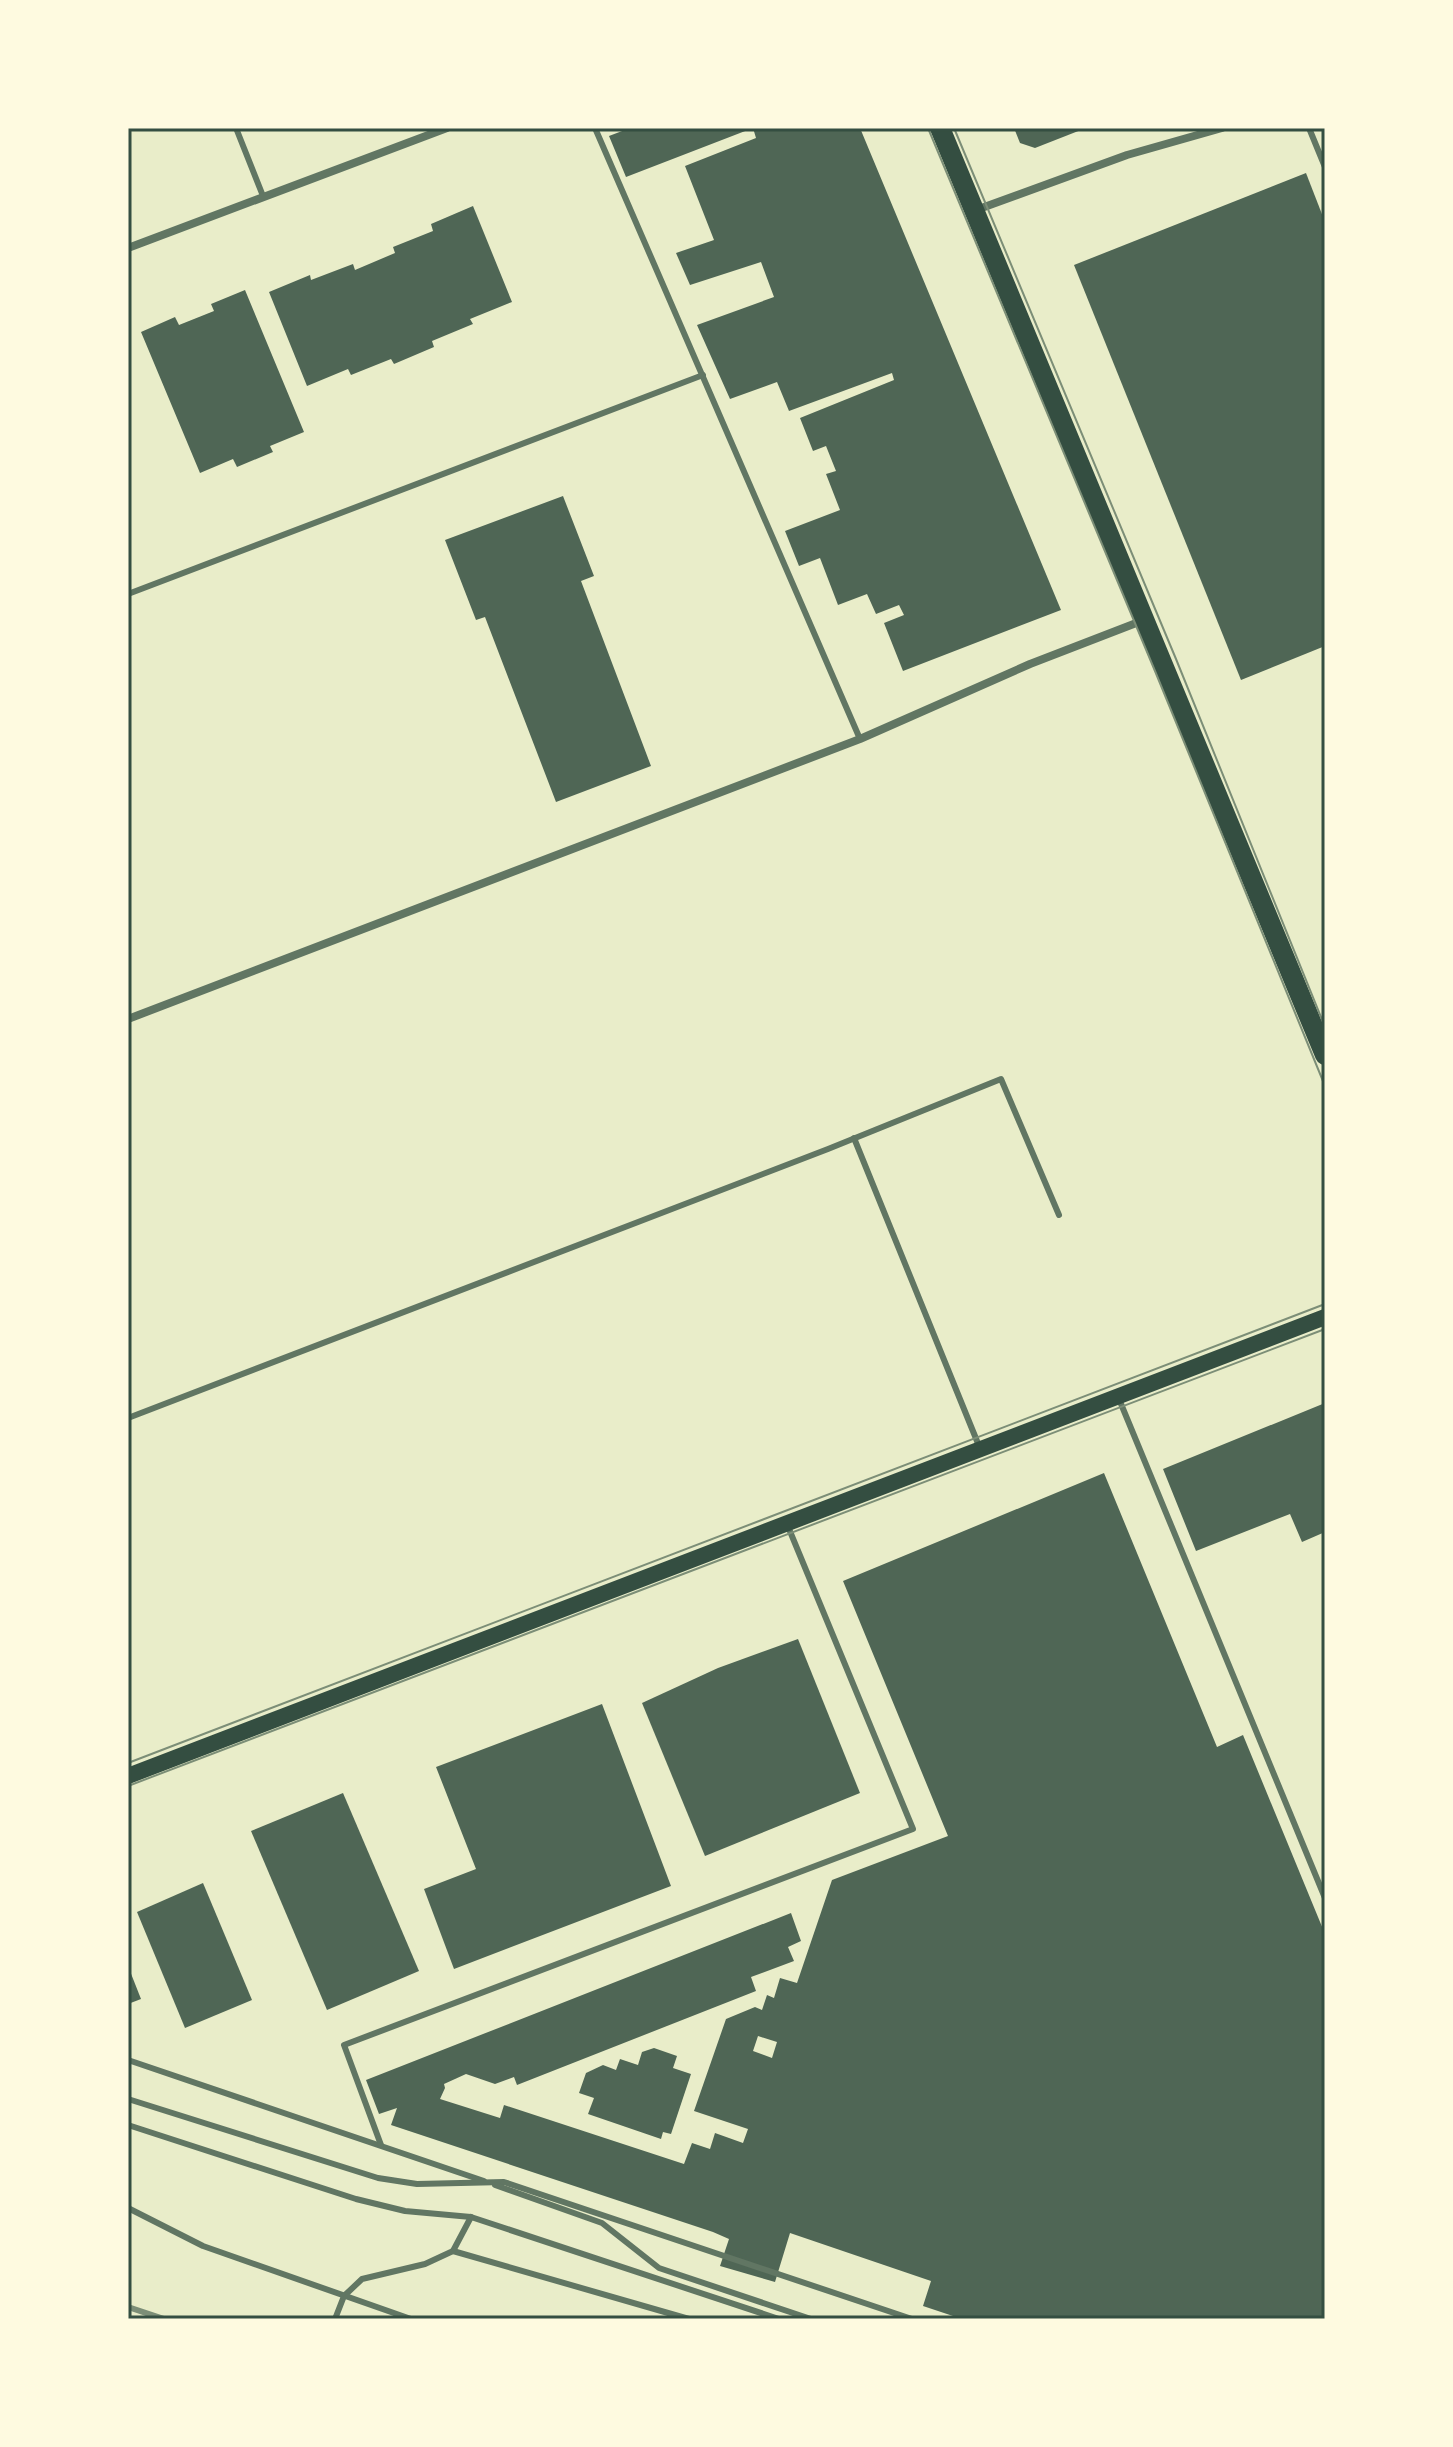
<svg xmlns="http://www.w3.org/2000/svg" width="1453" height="2447" font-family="'Asap Condensed',sans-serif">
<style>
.building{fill:#4f6655;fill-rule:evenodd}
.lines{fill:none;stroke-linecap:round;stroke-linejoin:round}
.service{stroke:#617663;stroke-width:6}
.minor{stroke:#617663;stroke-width:8}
.secondary{stroke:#344e41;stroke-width:16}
.primary{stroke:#344e41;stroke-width:20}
.tram{stroke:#7c8e77;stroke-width:2}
.rail{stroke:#7c8e77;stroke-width:6}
.neatline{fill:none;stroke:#344e41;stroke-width:3}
</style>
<rect width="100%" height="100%" fill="#e9edc9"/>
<g class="building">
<polygon points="630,128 860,128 1061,610 903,671 884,623 904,615 899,605 876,614 867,594 838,605 820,558 799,566 785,531 840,510 826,474 836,471 826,446 813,451 800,418 894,380 892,373 789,411 777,382 730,399 697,325 774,297 761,262 690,285 676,253 714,240 685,166 756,138 753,128 626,177 609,136"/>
<polygon points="1014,128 1086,128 1035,148 1020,143"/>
<polygon points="1306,173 1325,222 1325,646 1241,680 1074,265"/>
<polygon points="473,206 512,302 470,319 473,324 432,341 434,347 394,364 391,359 351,375 348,369 307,386 269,292 310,275 311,280 353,264 355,270 395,253 393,247 433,231 431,224"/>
<polygon points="245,290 304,432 270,446 273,452 237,467 233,459 200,473 141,332 175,317 179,325 214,311 211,304"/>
<polygon points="563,496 594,576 581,581 651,766 556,802 485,617 476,620 445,540"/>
<polygon points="1325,1403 1325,1532 1302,1542 1290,1514 1196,1551 1163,1469"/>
<path d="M 1104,1473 L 1217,1747 L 1243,1735 L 1325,1934 L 1325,2319 L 962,2319 L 923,2306 L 931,2281 L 790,2233 L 775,2282 L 720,2266 L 729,2239 L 713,2232 L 391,2125 L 397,2108 L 379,2114 L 366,2080 L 791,1913 L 801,1941 L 788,1947 L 794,1961 L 751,1977 L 756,1991 L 517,2085 L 514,2077 L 495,2084 L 466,2074 L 444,2084 L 445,2088 L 440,2099 L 500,2118 L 504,2105 L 684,2164 L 692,2143 L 710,2149 L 715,2133 L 743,2143 L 748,2129 L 694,2111 L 726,2019 L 755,2007 L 762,2010 L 767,1995 L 774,1998 L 780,1978 L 797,1983 L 832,1880 L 948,1836 L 843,1581 ZM 758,2036 L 777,2042 L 772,2058 L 753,2051 Z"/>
<polygon points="798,1639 860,1793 705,1856 642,1703 718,1668"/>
<polygon points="602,1704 671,1886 454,1969 424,1889 476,1869 436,1767"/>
<polygon points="343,1793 419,1971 327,2010 251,1831"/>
<polygon points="203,1883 252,2000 185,2028 137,1912"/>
<polygon points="128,1966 141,1999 128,2004"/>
<polygon points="654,2048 677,2056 673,2068 691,2074 671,2134 663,2132 661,2139 588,2114 594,2098 579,2093 586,2073 603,2065 616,2070 620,2059 638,2065 642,2052"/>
</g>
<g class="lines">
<g class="service">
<polyline points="236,128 263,196"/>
<polyline points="595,128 860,739"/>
<polyline points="1309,128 1325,167"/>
<polyline points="128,594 703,375"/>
<polyline points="854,1138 979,1446"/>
<polyline points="1119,1399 1325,1898"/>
<polyline points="128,1418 828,1149 1001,1079 1059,1215"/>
<polyline points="128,2060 484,2181"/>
<polyline points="128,2099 378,2178 417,2184 504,2182 912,2319"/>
<polyline points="128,2125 356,2199 405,2211 471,2217 779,2319"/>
<polyline points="381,2145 344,2045 913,1829 787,1524"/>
<polyline points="495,2185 602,2223 659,2268 811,2319"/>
<polyline points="128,2208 203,2246 411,2319"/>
<polyline points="453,2251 689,2319"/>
<polyline points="335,2319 344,2296 362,2279 425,2264 453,2251 471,2217"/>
</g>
<g class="minor">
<polyline points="976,210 1127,155 1222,128"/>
<polyline points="128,248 447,128"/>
<polyline points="128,1019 860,739 1030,664 1144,620"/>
</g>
<polyline class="secondary" points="128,1776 1325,1317"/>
<polyline class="primary" points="940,128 1325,1055"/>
<g class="tram">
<polyline points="928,128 1155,671 1325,1086"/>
<polyline points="954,128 1176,659 1325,1027"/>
<polyline points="128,1763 1325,1304"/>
<polyline points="128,1786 1325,1329"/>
</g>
<polyline class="rail" points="128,2307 164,2319"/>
</g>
<rect width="1453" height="2447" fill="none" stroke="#fefae0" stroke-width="260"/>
<rect x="130" y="130" width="1193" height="2187" class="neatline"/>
</svg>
